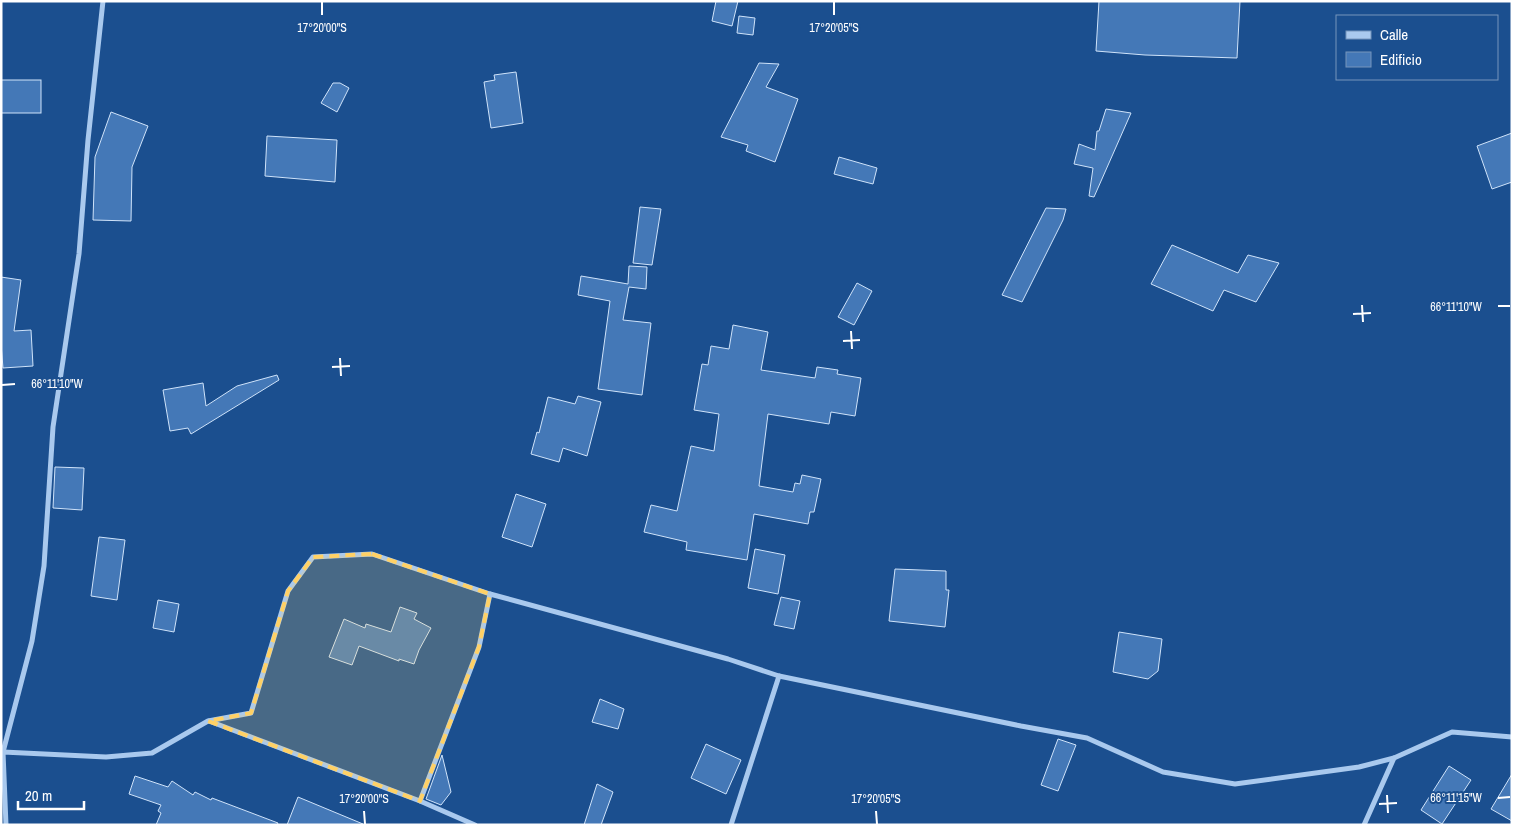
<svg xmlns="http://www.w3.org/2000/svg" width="1513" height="826" font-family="'Archivo Narrow',sans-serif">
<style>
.building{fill:#4478b7;stroke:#cfe3fa}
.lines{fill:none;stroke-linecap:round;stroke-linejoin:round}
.street{stroke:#a9c9ee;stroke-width:5}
.marked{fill:#ffd166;fill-opacity:0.2;stroke:#ffd166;stroke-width:4;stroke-dasharray:10 6;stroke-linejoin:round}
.ticks{fill:none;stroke:#fff;stroke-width:2}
.ticks-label{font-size:12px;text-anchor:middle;fill:#fff;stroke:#1b4f8f;stroke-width:4;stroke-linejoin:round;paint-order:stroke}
</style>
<rect width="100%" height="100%" fill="#1b4f8f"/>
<g class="building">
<polygon points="716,1 738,1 732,26 712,21"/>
<polygon points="1099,1 1240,1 1237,58 1145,55 1096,51"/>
<polygon points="739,16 755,18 753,35 737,33"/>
<polygon points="759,63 779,64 766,87 798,99 775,162 746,151 748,145 721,137"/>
<polygon points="516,72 523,123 491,128 484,82 495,80 494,75"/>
<rect x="1" y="80" width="40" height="33"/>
<polygon points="333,83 340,83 349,88 337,112 321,103"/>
<polygon points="1106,109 1131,113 1094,197 1089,196 1093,168 1074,164 1079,144 1095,150 1097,131 1099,131"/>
<polygon points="111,112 148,126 132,167 131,221 93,220 95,157"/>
<polygon points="1512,133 1512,182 1492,189 1477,146"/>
<polygon points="267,136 337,140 335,182 265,176"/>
<polygon points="839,157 877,168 873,184 834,174"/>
<polygon points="640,207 661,209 652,265 633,263"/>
<polygon points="1046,208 1066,209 1063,220 1022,302 1002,295"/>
<polygon points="1172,245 1238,273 1248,255 1279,263 1256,302 1224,290 1213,311 1151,284"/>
<polygon points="629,266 647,267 646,289 629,287 623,320 651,323 642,395 598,389 610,301 578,295 581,276 628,284"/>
<polygon points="1,277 21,280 14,331 31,330 33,366 3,368 1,344"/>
<polygon points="857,283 872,291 854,325 838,317"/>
<polygon points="733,325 768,332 761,370 815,378 817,367 838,370 837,374 861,378 855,416 831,412 829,424 768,414 759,486 793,492 795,483 800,484 802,475 821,479 814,512 810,512 808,524 754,514 747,560 686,550 687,542 644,532 651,505 677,511 691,446 714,451 719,414 694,410 702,364 708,365 711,346 729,349"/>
<polygon points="277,375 279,380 191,434 188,428 170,431 163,390 203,383 206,406 237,386"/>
<polygon points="578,396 601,402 587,456 563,448 559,462 531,454 537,432 539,433 548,397 575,404"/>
<polygon points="55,467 84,468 82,510 53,508"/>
<polygon points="516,494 546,504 532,547 502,537"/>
<polygon points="99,537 125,540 117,600 91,596"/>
<polygon points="755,549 785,555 778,594 748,588"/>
<polygon points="895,569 946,571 946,590 949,590 945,627 889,621"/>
<polygon points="781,597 800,601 794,629 774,625"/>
<polygon points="158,600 179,604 174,632 153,628"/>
<polygon points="400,607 417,613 414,619 431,628 419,650 414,664 399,659 399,661 359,646 352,665 329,657 344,619 365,628 366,624 391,632"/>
<polygon points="1119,632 1162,639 1158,671 1148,679 1113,672"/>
<polygon points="600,699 624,709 618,729 592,722"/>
<polygon points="1058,739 1076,745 1058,791 1041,785"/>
<polygon points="706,744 741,760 726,794 691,778"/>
<polygon points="442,755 451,792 441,805 426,799"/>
<polygon points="1449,766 1471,780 1442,824 1421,810"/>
<polygon points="1512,774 1512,821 1491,809"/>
<polygon points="135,776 168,787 172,781 193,795 195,792 211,800 212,798 278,823 277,825 156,825 161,813 158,811 161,805 129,794"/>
<polygon points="597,784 613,792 601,825 584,825"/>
<polygon points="298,797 363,824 363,825 287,825"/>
</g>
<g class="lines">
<g class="street">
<polyline points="209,721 420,801 475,825"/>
<polyline points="1,754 3,752 106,757 152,753 208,721 251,713 288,591 313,557 372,554 490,594 728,659 779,676 1021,726 1087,738 1163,772 1235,784 1359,767 1394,758 1452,732 1512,737"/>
<polyline points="420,801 479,647 490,594"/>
<polyline points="6,825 3,752 32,641 44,566 53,427 79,254 88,140 103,1"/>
<polyline points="731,825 779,676"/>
<polyline points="1364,825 1394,758"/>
</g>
</g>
<path class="marked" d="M 372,554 L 490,594 L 479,647 L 420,801 L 208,721 L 251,713 L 288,591 L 313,557 Z"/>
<path class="ticks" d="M 322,2 L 322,15M 834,2 L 834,15M 1362,305 L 1363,322M 1498,306 L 1510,306M 1353,314 L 1371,313M 851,331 L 852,349M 843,341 L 860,340M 340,358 L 341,376M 332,367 L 350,366M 2,385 L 15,384M 1387,795 L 1388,813M 1498,798 L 1510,797M 1379,804 L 1397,803M 364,811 L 365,824M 876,811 L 877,824"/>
<g class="ticks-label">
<text x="322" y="32">17°20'00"S</text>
<text x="834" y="32">17°20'05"S</text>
<text x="1456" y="311">66°11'10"W</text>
<text x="57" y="388">66°11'10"W</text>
<text x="1456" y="802">66°11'15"W</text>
<text x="364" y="803">17°20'00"S</text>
<text x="876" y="803">17°20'05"S</text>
</g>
<rect width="1513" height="826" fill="none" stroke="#ffffff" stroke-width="5"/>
<rect x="1336" y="15" width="162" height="65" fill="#1b4f8f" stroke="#7695bc"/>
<rect x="1346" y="31" width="25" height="8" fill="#a9c9ee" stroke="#7695bc"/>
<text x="1380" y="40" font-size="15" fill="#ffffff">Calle</text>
<rect x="1346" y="52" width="25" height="15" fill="#4478b7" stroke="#7695bc"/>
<text x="1380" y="65" font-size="15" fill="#ffffff">Edificio</text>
<path d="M18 801v8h66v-8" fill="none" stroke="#ffffff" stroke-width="2.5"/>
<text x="25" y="801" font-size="15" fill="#ffffff" stroke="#1b4f8f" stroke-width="4" paint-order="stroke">20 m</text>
</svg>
